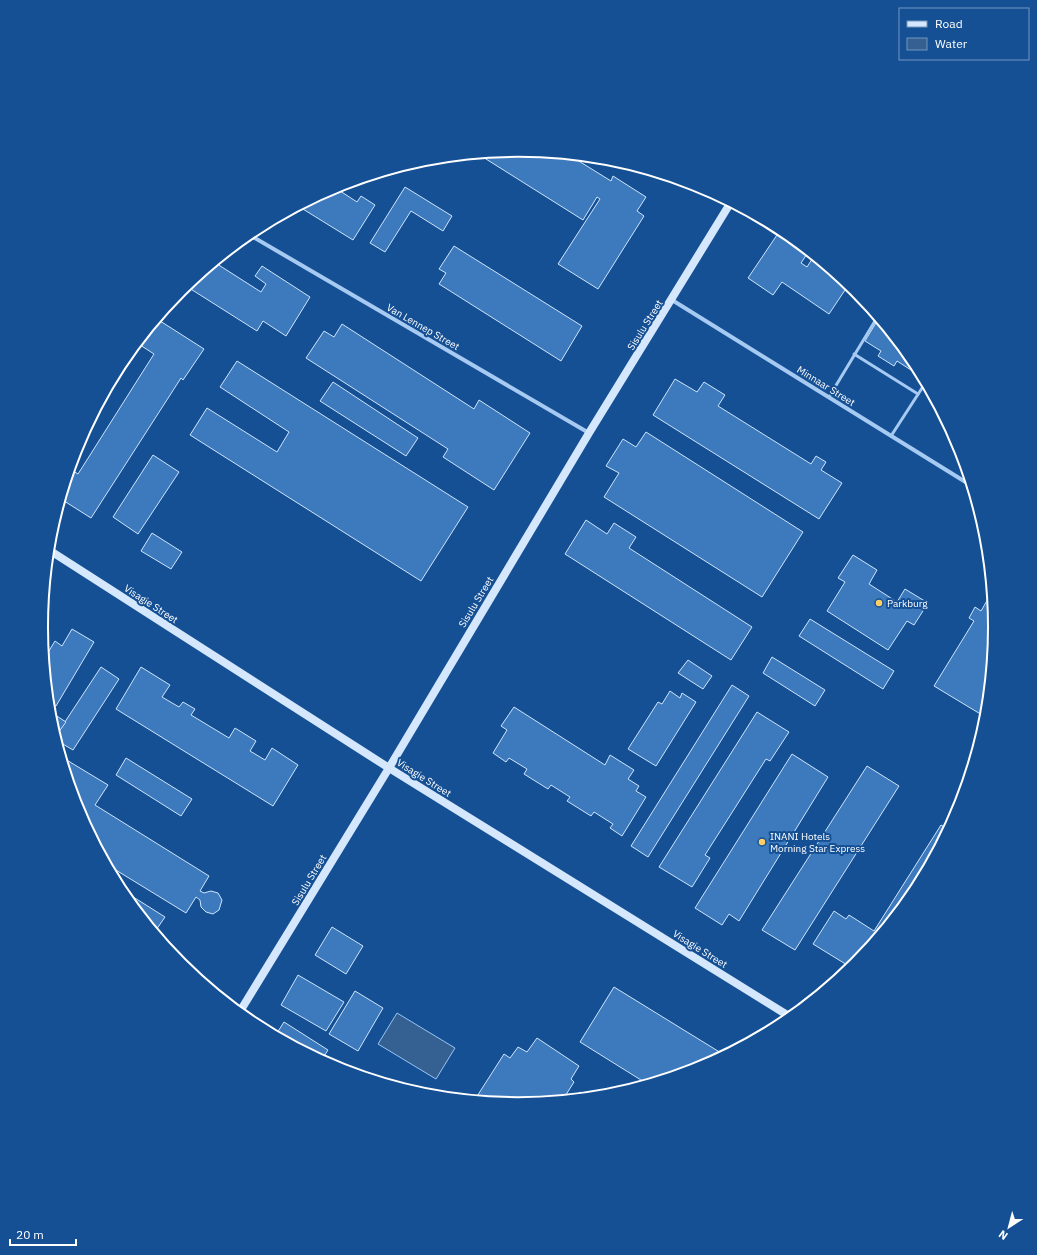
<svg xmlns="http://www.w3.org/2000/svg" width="1037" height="1255" font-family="'IBM Plex Sans',sans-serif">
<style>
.water{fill:#356092;stroke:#98c5f4}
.building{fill:#3d7abd;stroke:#cde4fc}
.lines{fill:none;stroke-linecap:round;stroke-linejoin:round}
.lane{stroke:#a6caf2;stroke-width:3}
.street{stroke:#a6caf2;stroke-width:4}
.secondary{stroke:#d4e7fc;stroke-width:8}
.poi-dot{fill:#ffcf66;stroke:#155095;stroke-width:1.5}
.labels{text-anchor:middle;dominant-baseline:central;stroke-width:4;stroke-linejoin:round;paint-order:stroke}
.street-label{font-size:10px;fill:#fff;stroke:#155095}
.poi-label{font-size:10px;fill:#fff;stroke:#155095;text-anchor:start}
.rim{fill:none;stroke:#fff;stroke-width:2}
</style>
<rect width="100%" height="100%" fill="#155095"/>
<polygon class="water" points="397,1013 455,1048 436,1079 378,1044"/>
<g class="building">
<polygon points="519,150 569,155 611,181 613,176 646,197 637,211 644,216 598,289 558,264 600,199 597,197 583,220 478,154"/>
<polygon points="334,187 357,202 361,196 375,205 353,240 298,206"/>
<polygon points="405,187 452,216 443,231 411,211 385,252 370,243"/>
<polygon points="781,229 809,251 801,263 807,267 814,256 849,284 829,314 782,282 773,295 748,278"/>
<polygon points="454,246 582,326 561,361 439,284 446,273 439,269"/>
<polygon points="214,262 261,292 266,284 255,276 262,266 310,297 286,336 263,321 257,331 186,286"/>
<polygon points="879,318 916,362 911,370 897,361 894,366 878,356 881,351 865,341"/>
<polygon points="157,319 204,349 183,380 181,378 91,518 61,499 70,469 78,474 154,354 137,343"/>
<polygon points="342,324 474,409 479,400 530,433 494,490 443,457 448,449 306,358 324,331 334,337"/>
<polygon points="237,361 468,507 421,581 190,435 207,408 277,452 289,432 220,387"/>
<polygon points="675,379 697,392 704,382 725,395 718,406 811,464 816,456 826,462 821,470 842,483 819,519 653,415"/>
<polygon points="333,382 418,438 406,456 320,401"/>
<polygon points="646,432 803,532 762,597 604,497 619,473 606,466 623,439 636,447"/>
<polygon points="153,455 179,472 138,534 113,517"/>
<polygon points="586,520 607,534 614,523 636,537 629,548 752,627 731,660 565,554"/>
<polygon points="152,533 182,552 171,569 141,551"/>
<polygon points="853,555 877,570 869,584 897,602 905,589 928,603 914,625 907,621 888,650 827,611 845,582 838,578"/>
<polygon points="992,592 996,628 987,718 934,686 974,621 969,618 975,607 981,611"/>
<polygon points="810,619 894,671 883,689 799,636"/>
<polygon points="72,629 94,642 56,706 48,701 43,651 47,654 55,641 62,646"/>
<polygon points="772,657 825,690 815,706 763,673"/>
<polygon points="688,660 712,676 703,689 678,673"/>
<polygon points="101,667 119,679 73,750 56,740 55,737"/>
<polygon points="141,667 170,685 162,697 179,707 183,702 195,709 191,715 229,738 235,728 256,741 250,751 265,760 272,748 298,765 273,806 116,709"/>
<polygon points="732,685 749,696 648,857 631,846"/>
<polygon points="670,691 680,698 682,693 696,702 656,766 628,749 658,702 662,704"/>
<polygon points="514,707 605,765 610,755 634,770 628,779 639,786 636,791 646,797 622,836 610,828 613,824 594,812 591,816 567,801 570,797 551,785 548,789 524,774 527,769 509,758 506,762 493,753 507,730 501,726"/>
<polygon points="49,711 66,722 55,737 50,720"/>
<polygon points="757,712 789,732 770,761 766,759 705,855 710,858 692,887 659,867"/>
<polygon points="792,754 828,777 739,921 729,914 722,925 695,908"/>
<polygon points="126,758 192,799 181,816 116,775"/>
<polygon points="65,759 108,785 95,805 209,876 200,891 204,893 211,891 218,893 222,900 219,910 213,914 206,912 201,907 200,900 196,897 186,913 106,864 77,810 63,762"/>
<polygon points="867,766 899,786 795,950 762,930"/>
<polygon points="941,825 949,830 915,893 856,965 852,968 813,944 834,911 846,919 849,915 874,931"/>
<polygon points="119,888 165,917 154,933 121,893"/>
<polygon points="332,927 363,946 346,974 315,955"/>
<polygon points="298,975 344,1002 326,1031 281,1005"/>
<polygon points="614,987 726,1056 701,1069 649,1085 580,1042"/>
<polygon points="355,991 383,1008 358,1051 329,1034"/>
<polygon points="284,1022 328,1050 321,1061 275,1036"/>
<polygon points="537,1038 579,1066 571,1079 574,1082 562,1101 518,1105 474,1101 504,1054 510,1058 518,1047 527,1052"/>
<polygon points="580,1092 590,1098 575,1099"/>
</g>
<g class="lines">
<g class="lane">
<polyline points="854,354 918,394"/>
<polyline points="829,397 878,316"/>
<polyline points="891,436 926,382"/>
</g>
<g class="street">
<polyline points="248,234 589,433"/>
<polyline points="672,300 972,486"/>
</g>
<g class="secondary">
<polyline points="49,550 389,768 792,1018"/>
<polyline points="239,1013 389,768 589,433 731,202"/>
</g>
</g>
<g class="poi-dot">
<circle cx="879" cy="603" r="4"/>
<circle cx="762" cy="842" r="4"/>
</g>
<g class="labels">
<g class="street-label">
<text transform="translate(645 325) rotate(-58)">Sisulu Street</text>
<text transform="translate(423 327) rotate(30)">Van Lennep Street</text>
<text transform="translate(826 386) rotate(32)">Minnaar Street</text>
<text transform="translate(476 602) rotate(-59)">Sisulu Street</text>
<text transform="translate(151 604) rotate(33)">Visagie Street</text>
<text transform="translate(424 778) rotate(32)">Visagie Street</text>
<text transform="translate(309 880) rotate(-59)">Sisulu Street</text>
<text transform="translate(700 949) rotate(32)">Visagie Street</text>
</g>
<g class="poi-label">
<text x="887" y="603">Parkburg</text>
<text x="770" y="836">INANI Hotels<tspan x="770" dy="12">Morning Star Express</tspan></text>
</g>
</g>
<path d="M0 0H1037V1255H0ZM48 627a470 470 0 1 1 940 0a470 470 0 1 1-940 0Z" fill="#155095" fill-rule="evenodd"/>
<path class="rim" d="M48 627a470 470 0 1 1 940 0a470 470 0 1 1-940 0Z"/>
<rect x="899" y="8" width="130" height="52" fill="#155095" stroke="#7396bf"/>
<rect x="907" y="21" width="20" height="6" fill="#d4e7fc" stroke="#7396bf"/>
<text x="935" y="28" font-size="12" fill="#ffffff">Road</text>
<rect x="907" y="38" width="20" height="12" fill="#356092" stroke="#7396bf"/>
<text x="935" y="48" font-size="12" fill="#ffffff">Water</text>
<g transform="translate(1009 1227) rotate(216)" stroke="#155095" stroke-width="3" paint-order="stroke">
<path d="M0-3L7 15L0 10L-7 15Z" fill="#ffffff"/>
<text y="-6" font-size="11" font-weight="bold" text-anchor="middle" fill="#ffffff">N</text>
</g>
<path d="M10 1239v6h66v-6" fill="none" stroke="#ffffff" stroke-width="2"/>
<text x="16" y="1239" font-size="12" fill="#ffffff" stroke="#155095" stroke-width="3" paint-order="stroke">20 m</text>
</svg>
